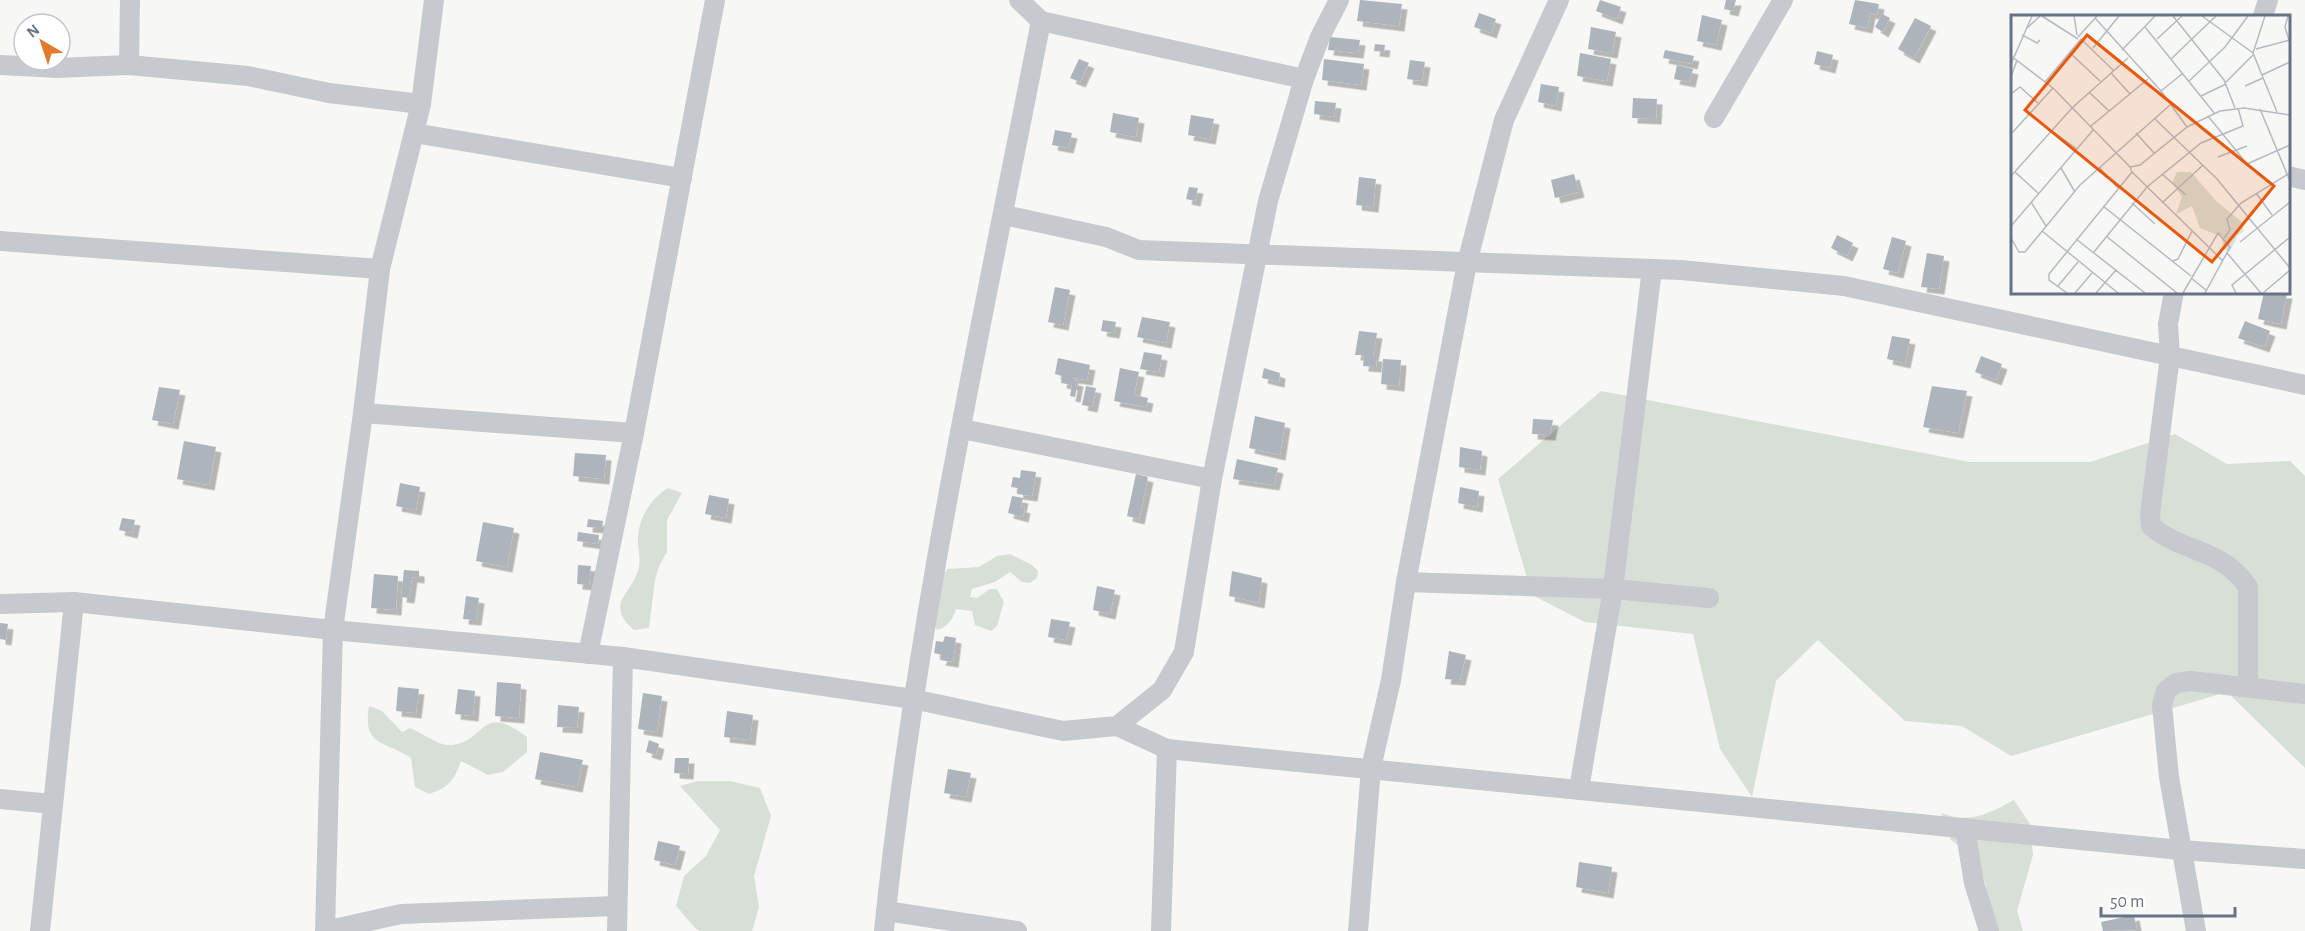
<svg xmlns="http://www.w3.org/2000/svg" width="2305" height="931" font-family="'Alegreya Sans',sans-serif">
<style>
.green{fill:#d8dfd6}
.building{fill:#aeb4bb;filter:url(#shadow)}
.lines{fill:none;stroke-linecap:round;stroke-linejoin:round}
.minor{stroke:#c6c9cd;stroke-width:20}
.inset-road{fill:none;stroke:#b4bac2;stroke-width:1.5}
.view{fill:#e8590c;fill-opacity:0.15;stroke:#e8590c;stroke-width:3}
.inset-edge{fill:none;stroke:#677286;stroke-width:3}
</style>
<defs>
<filter id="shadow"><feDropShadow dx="5.5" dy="5.5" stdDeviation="0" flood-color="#0004"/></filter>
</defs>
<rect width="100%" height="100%" fill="#f7f8f5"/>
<g class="green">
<polygon points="1601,391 1970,462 2090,462 2175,434 2227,464 2290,461 2305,476 2305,768 2227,692 2011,756 1962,726 1905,721 1818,640 1776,681 1752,797 1720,749 1693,634 1585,622 1532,595 1498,479"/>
<path d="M 668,488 L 682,493 L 667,520 L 667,552 L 659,566 L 655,580 L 649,628 L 634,630 C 602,602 635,593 639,566 C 641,557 637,547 638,538 C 639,516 651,499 668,488 Z"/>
<path d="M 1010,554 L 1032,565 L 1038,571 L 1037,578 L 1030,583 L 1022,582 L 1010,572 L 995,582 L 972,589 L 970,597 L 977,598 L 990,589 L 997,589 L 1004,602 L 997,626 L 991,631 L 975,625 L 972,611 L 956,609 C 953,619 947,628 937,630 L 932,624 L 943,574 L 948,569 L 979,567 L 997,556 Z"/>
<path d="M 369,706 L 382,711 L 402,732 L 410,728 C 423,733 439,747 453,745 C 487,740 481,702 527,737 L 527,752 L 503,772 L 488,775 L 461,761 C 454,781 449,787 429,794 L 415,787 L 411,758 C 385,740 362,747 369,706 Z"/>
<polygon points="698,781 730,781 760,788 771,816 754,876 759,907 752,931 700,931 696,929 676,906 684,876 706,856 720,830 680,786"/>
<path d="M 2014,800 L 2030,824 L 2033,855 L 2017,911 L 2023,931 L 1984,931 L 1982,914 L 1986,885 L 1975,858 L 1951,840 L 1941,813 C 1970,824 1988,814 2014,800 Z"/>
</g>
<g class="building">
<polygon points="1360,0 1402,4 1399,26 1357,21"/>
<polygon points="1600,0 1621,7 1617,19 1596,11"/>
<polygon points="1726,0 1736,0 1733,11 1724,9"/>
<polygon points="1855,0 1879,4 1877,15 1870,13 1867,28 1849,24"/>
<polygon points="1479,13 1496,19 1491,33 1474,27"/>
<polygon points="1882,14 1890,18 1883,32 1875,27"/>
<polygon points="1702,15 1722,20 1716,45 1697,41"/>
<polygon points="1915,18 1931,26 1914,58 1898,49"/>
<polygon points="1591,27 1616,32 1612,53 1588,49"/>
<polygon points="1330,37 1360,40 1358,53 1328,50"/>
<polygon points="1375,44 1385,45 1384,52 1374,51"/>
<polygon points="1665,50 1694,56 1692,64 1663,58"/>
<polygon points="1817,51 1833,55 1830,68 1814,64"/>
<polygon points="1580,53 1611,59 1607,81 1577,76"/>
<polygon points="1079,59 1089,63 1080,82 1070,78"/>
<polygon points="1324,59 1364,64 1361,85 1322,80"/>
<polygon points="1410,60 1425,62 1422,81 1407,79"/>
<polygon points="1677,65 1693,69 1690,82 1674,79"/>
<polygon points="1541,84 1559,87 1556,106 1538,102"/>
<polygon points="1633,98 1657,99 1656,119 1632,118"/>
<polygon points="1315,101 1336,103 1334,117 1314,114"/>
<polygon points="1113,113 1139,118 1136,137 1110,132"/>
<polygon points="1191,115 1214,119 1210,139 1188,135"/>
<polygon points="1055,130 1072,133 1068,148 1052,145"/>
<polygon points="1574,174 1579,192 1555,198 1551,180"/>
<polygon points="1359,177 1376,179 1373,207 1356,205"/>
<polygon points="1189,187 1198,188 1195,201 1186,199"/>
<polygon points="1837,235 1853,243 1847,256 1831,248"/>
<polygon points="1892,237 1906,241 1898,273 1883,269"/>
<polygon points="1927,253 1944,256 1939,289 1921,287"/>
<polygon points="1055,287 1070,290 1063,325 1048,322"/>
<polygon points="2264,292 2287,293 2281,324 2258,319"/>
<polygon points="1142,317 1170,322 1166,343 1137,337"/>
<polygon points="1103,320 1116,322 1114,333 1101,331"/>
<polygon points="2245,321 2270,331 2264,347 2238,338"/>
<polygon points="1359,331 1377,333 1373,356 1377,356 1376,367 1363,366 1364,355 1355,355"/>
<polygon points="1892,336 1910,339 1905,363 1887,359"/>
<polygon points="1144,352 1162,355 1159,372 1140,369"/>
<polygon points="1981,356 2002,364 1996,380 1975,372"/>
<polygon points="1058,358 1090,365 1087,380 1073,378 1073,380 1078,381 1075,397 1070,396 1072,385 1061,383 1062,376 1055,374"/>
<polygon points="1383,359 1401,360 1399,386 1381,384"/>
<polygon points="1120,368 1139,372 1134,395 1148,398 1146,407 1114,401"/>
<polygon points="1264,368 1280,373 1279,382 1262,378"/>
<polygon points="1086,386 1096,388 1092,407 1082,405"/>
<polygon points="1932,386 1967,391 1958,433 1923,427"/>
<polygon points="159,387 180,390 173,424 152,420"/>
<polygon points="1255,416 1285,423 1280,455 1249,448"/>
<polygon points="1533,419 1553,420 1550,435 1532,434"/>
<polygon points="184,441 216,447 209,485 177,479"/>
<polygon points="1460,447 1482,451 1480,470 1459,467"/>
<polygon points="575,453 606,455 604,479 573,476"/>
<polygon points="1237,459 1278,468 1274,485 1233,479"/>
<polygon points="1021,470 1036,472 1032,496 1017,494 1018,488 1011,487 1013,477 1020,478"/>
<polygon points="1136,474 1148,477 1139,519 1127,516"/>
<polygon points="400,483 420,487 416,510 396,506"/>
<polygon points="1460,487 1479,491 1477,507 1458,503"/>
<polygon points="709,495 729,499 726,518 705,514"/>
<polygon points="1012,496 1023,498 1021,507 1025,508 1023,517 1008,513"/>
<polygon points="122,518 135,520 132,533 119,530"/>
<polygon points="588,519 603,521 602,528 587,527"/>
<polygon points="483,522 514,528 507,567 476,561"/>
<polygon points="578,532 599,535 598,544 577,541"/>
<polygon points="578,565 591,566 589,585 577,584"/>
<polygon points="404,570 419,571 419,578 412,577 409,598 401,597"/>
<polygon points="1232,571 1262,578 1259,603 1229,596"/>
<polygon points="374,574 398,576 396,610 371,608"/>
<polygon points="1097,586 1115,590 1110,614 1093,610"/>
<polygon points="466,596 479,598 476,620 463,619"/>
<polygon points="1051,619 1070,622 1066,640 1048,637"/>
<polygon points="0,623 8,624 6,640 0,639"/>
<polygon points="945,636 956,638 953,662 940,660 942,655 934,653 936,641 943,642"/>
<polygon points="1449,651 1466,655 1460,680 1445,679"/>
<polygon points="497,682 521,684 519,718 495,716"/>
<polygon points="398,687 419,689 416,713 396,711"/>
<polygon points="458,689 475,691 473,716 455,714"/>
<polygon points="643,693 662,696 657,732 638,729"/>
<polygon points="558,705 579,707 577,728 557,727"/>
<polygon points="727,711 753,715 750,740 724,737"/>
<polygon points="649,740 659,744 656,755 646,752"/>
<polygon points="540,752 583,760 577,787 535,779"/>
<polygon points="675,758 689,758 688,774 674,773"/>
<polygon points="948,769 971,773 966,797 944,793"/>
<polygon points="658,841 680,846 675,865 654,860"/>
<polygon points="1579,862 1612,867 1608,893 1576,887"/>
<polygon points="2134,915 2137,930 2103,931 2101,922"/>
</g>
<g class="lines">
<g class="minor">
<polyline points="1019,0 1041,21 1304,79"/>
<polyline points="2263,16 2268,0"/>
<polyline points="0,65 57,68 129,65 248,76 329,93 421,104"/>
<polyline points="129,65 130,0"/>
<polyline points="1714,118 1783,0"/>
<polyline points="414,133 682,178"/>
<polyline points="2288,176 2305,180"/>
<polyline points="1004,215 1106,237 1139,250 1681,270 1844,286 2305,385"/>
<polyline points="0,241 380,269"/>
<path d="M 2174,292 L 2168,324 L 2170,356 L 2150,514 L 2151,526 C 2182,553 2222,548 2248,587 L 2248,687"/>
<polyline points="363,413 634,433"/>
<polyline points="962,429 1212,479"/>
<polyline points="1406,582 1613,589 1709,598"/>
<polyline points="0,604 74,602 333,630 623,657 913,699 1063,731 1117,726 1162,690 1184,652 1212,479 1268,201 1304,79 1320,37 1339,0"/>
<polyline points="588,654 634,433 715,0"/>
<polyline points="1117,726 1167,749 1161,931"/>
<polyline points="1167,749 2181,850 2305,859"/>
<polyline points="1579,789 1613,589 1652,269"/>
<polyline points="0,799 52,804"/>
<polyline points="1965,828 1974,883 1989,931"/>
<polyline points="886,911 1017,931"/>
<polyline points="40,931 74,602"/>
<polyline points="325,931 333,630 363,413 380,269 421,104 434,0"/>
<polyline points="325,931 401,914 617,906"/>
<polyline points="617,931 623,657"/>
<path d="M 884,931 C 915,625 982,323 1041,21"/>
<polyline points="1358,931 1371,768 1391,680 1406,582 1467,263 1504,120 1559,0"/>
<polyline points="2196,931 2169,777 2162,705 2166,691 2176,683 2191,681 2305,694"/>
</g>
</g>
<g transform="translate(2011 15)">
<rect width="279" height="279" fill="#f7f8f5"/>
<path d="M 166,157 L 180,157 L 205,186 L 231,207 L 232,217 L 227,220 L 219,236 L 212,234 L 211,222 L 189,213 L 181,191 L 165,199 L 171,182 L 161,168 Z" fill="#d8dfd6"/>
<path class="inset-road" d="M 31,1 L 67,24M 63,1 L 66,20M 162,1 L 213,65 L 224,93M 191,1 L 242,38 L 266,97M 277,1 L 274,12 L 278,25M 84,3 L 150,76 L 176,112M 134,12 L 204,99M 15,14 L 29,1M 11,20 L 26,28 L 29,25M 67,22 L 86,1M 146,24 L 171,1M 82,33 L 108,1M 245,34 L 279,25M 111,35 L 144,1M 58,37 L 89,66M 242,38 L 254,1M 0,41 L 42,73 L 119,152 L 129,150 L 176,112 L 209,96 L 233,93 L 279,100M 160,44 L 205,1M 0,49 L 21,1M 100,58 L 119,79M 251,60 L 279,47M 0,62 L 6,45M 178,66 L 214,32 L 237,1M 34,67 L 70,24 L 103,56M 214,68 L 242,40M 234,71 L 252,63M 150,76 L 171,59M 78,77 L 98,96M 0,79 L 9,72 L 27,88M 190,81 L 215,69M 249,94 L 279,166M 197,101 L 236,149 L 279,130M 143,103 L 206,164 L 279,253M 80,111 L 137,64M 41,116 L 66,134M 125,118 L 143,138M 0,119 L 42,73M 207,142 L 236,131M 88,152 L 107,173M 50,153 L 64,177M 4,157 L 27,178M 121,157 L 212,246M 151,159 L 175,180M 0,161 L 61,93 L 117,43M 245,178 L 261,200M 20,187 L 35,211M 152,187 L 192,150M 121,188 L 144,209M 92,191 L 180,261M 0,211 L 83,114M 31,216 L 107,278M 95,221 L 166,278M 0,223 L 8,237 L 14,237 L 69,170 L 159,90M 213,223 L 219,215 L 216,204 L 230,188 L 279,158M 65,224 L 134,278M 229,227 L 279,187M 83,237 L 136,172 L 190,128 L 232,111 L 227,93M 216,238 L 250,278M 162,246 L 167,244 L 181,216M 180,263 L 195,275M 47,271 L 67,247M 56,278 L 38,265 L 38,259 L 121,157 L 119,152M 64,278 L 81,258M 85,278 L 105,255M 172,278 L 207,218 L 219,232 L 194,278M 225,278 L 221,270 L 279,222M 252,278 L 279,255"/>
<path class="view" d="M 76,20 L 263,171 L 201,247 L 14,95 Z"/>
<rect width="279" height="279" class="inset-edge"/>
</g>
<g transform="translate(42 42) rotate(321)"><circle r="28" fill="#ffffff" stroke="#c2c7cf" stroke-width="1.5"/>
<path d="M0-4.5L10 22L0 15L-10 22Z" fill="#e37a2b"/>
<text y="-9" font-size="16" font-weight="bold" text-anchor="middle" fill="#677286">N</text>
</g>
<path d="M2101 907v9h134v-9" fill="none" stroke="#677286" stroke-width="3"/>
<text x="2110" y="907" font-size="18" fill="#677286" stroke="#ffffff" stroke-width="4.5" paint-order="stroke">50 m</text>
</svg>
